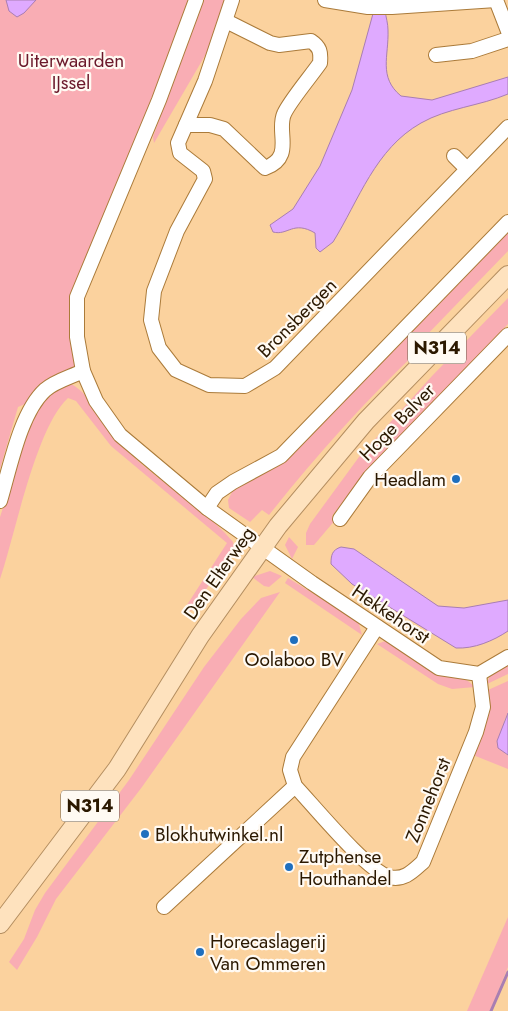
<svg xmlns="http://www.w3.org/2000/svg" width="508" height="1011" font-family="Jost,sans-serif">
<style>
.green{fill:#f9adb4}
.water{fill:#dfaaff;stroke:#a97eb2}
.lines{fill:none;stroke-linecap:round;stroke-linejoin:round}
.stream{stroke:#a97eb2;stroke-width:3}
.minor-casing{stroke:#ab7b3a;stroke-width:16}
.major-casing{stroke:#b48e60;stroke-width:20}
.minor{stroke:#fff;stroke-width:14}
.major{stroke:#fee2be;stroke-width:18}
.poi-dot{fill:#1f6fbe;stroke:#fffaf3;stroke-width:2}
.labels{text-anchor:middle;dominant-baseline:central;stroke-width:4.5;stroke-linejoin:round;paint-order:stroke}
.shield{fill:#fffaf3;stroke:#6b5c49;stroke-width:1}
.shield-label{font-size:18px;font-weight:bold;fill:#2b1800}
.park-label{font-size:19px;fill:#6b192b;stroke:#fffaf3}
.street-label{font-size:19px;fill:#2b1800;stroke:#fffaf3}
.poi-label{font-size:19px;fill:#2b1800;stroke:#fffaf3;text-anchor:start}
</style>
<rect width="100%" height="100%" fill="#fbd29e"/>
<g class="green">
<polygon points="0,0 190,0 155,99 74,289 74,366 72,371 35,391 25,404 18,407 0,469"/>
<polygon points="201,0 226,0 210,47 154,143 153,137"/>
<path d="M 508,229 L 508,251 L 423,339 L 419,350 C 365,401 315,457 269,515 L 262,510 L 250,522 L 229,508 L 228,500 L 233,490 L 246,481 Z"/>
<polygon points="508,298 508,324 367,471 332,516 336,519 314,545 306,545 306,533 310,524 359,457 432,376"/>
<path d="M 71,384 C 91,394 104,425 120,443 C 153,480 201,504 233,542 L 234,549 L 191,611 L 185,608 L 227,543 L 111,446 L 76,401 L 68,398 C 36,427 15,535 0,579 L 0,517 L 33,416 L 43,400 L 58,388 Z"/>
<polygon points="289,537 298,547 292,559 285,545"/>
<polygon points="270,571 282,576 269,587 264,586 252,577"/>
<polygon points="288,578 358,621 362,635 285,583"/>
<polygon points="280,592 142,787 56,899 37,937 17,970 9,962 24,939 35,910 45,893 129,780 204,667 241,619 261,598"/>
<polygon points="388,640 468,681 475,687 452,689 438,684 377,644"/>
<polygon points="508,663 508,674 487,684 491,672"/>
<polygon points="508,681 508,713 504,721 505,754 508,755 508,769 473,755 489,701 488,690"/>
<polygon points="508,917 508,967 490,1011 467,1011"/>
</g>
<g class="water">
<polygon points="6,0 36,0 24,13 17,17 9,11"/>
<path d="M 374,10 L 385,11 C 386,17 388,24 388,30 C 389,56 378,77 401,96 L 432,100 L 508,77 L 508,94 C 480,106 447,108 421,123 C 375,149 359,200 333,242 L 320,252 L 316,248 L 315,233 C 293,220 288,236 273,232 L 270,225 L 293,209 L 320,166 L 352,90 Z"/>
<path d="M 341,547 L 354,549 L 438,606 L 464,608 L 508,600 L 508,631 C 493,641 474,649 456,648 L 352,584 L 331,564 C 331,555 332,550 341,547 Z"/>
<polygon points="508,713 508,755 498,748 497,741"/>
</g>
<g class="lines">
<polyline class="stream" points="491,1011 508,972"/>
<defs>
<g id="minor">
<polyline points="196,0 159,100 77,297 77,337 83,371 96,401 120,435 207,508 312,583 439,668 479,674 508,657"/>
<polyline points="232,0 205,81 178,143 180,153 203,171 205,179 177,231 154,291 151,320 159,348 176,370 209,385 245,386 275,368 508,127"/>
<polyline points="325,0 368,7 392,7 496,0"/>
<polyline points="496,0 508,31"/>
<polyline points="436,55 472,51 508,39"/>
<path d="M 186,125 L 210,125 L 224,129 L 265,168 C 295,157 276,132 284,114 C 289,102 311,76 320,63 C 321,52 320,47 311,41 L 279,45 L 270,43 L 226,21"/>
<polyline points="454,156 467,169"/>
<path d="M 0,501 C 10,468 20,413 45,390 C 55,381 71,377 83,371"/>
<polyline points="207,508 217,493 233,482 281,456 508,222"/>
<polyline points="340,519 370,477 508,335"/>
<path d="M 377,627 L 293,757 L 290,770 L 295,786 C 314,806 366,870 389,877 C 404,881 413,871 423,862 L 476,732 L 483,707 L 479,674"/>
<polyline points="164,907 295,786"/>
</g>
<polyline id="major" points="0,924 117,769 200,636 278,526 366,421 508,275"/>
</defs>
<use href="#minor" class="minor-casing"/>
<use href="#major" class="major-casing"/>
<use href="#minor" class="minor"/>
<use href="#major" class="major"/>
</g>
<g class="poi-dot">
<circle cx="456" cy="479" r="5"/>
<circle cx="294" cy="640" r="5"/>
<circle cx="145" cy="834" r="5"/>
<circle cx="289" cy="867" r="5"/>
<circle cx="200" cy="952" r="5"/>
</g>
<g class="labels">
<g class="shield">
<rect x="408" y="332.5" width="58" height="31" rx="4"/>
<rect x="61" y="790.5" width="58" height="31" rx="4"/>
</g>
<g class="shield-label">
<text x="437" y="348">N314</text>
<text x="90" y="806">N314</text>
</g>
<g class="park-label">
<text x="71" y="60">Uiterwaarden<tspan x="71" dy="22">IJssel</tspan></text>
</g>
<g class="street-label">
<text transform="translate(297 318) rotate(-45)">Bronsbergen</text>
<text transform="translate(397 422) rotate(-46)">Hoge Balver</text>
<text transform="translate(219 573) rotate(-55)">Den Elterweg</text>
<text transform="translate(391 614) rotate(34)">Hekkehorst</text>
<text transform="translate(428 800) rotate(-68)">Zonnehorst</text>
</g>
<g class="poi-label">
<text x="446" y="479" text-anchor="end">Headlam</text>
<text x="294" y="659" text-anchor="middle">Oolaboo BV</text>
<text x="155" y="834">Blokhutwinkel.nl</text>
<text x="299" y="856">Zutphense<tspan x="299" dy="22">Houthandel</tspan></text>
<text x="210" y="941">Horecaslagerij<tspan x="210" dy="22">Van Ommeren</tspan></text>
</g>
</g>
</svg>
